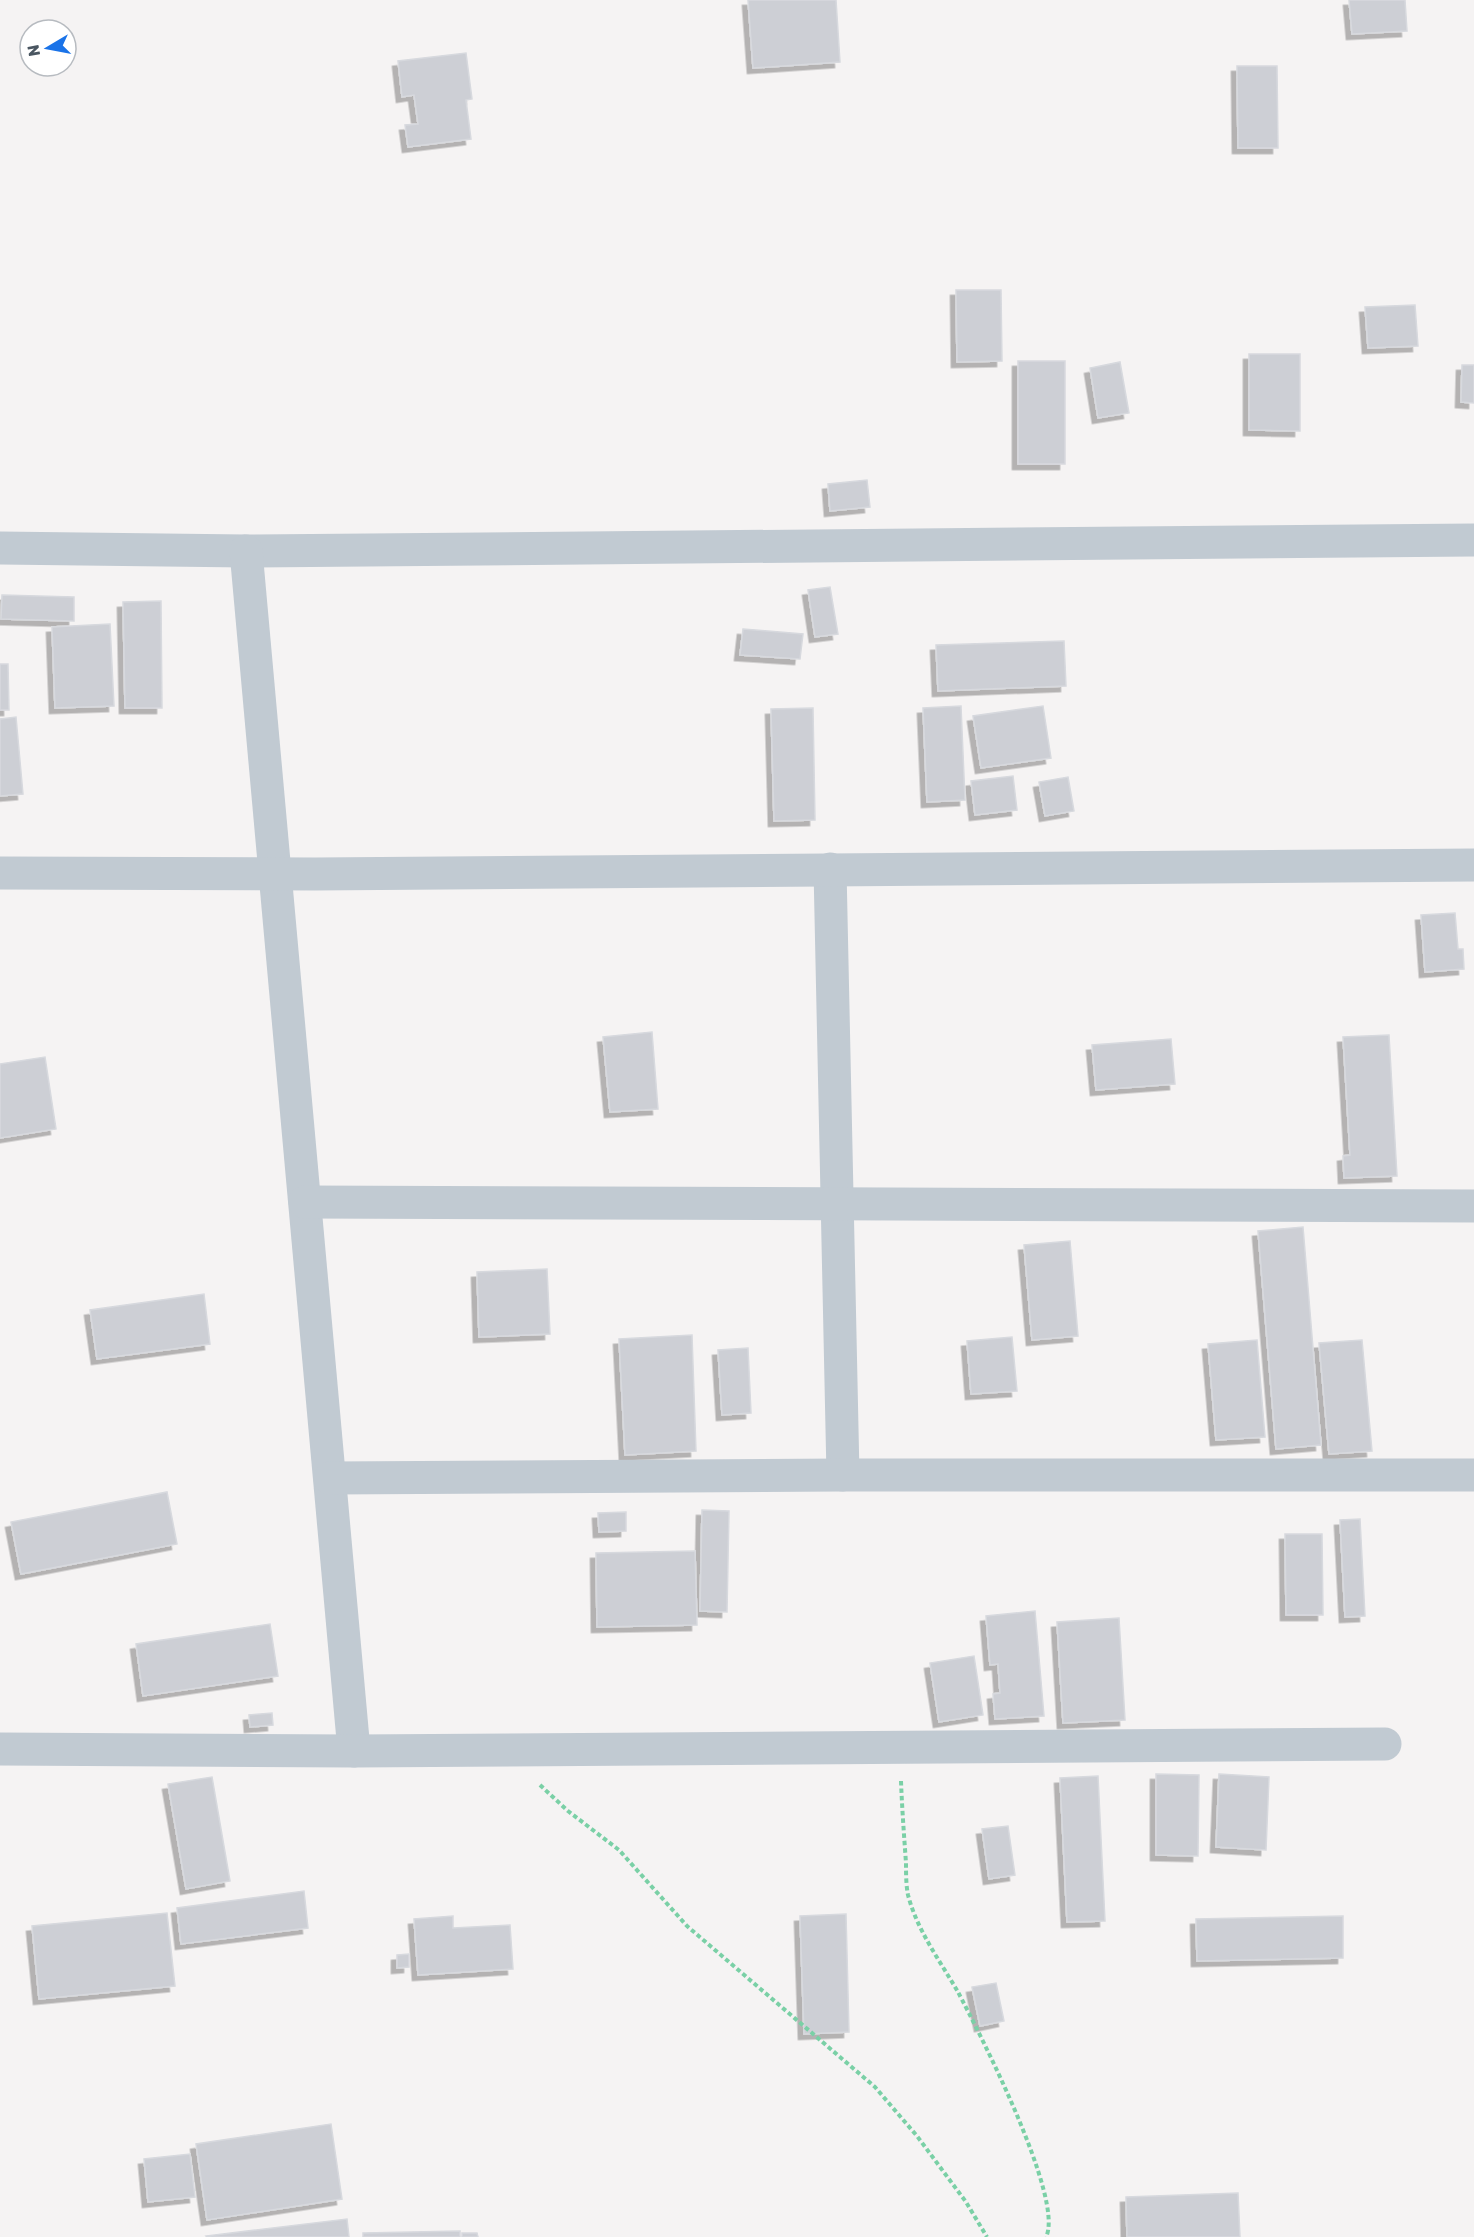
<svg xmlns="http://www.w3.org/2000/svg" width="1474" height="2237" font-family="Rubik,sans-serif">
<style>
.building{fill:#cdcfd5;stroke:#d7d9de;stroke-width:1.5;filter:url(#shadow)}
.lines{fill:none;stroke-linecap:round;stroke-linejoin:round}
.path{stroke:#7ad0a6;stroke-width:4;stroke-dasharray:4.5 3;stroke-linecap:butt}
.street{stroke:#c1cad2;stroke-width:33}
</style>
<defs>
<filter id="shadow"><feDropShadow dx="-5.5" dy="5.5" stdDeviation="0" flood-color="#0004"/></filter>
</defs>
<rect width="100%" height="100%" fill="#f5f3f3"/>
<g class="building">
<polygon points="748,0 836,0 840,62 753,68"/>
<polygon points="1349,0 1405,0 1407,31 1352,34"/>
<polygon points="466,53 472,99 466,100 471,139 408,147 405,125 418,124 414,95 402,97 398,61"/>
<polygon points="1237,66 1277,66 1278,148 1238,148"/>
<polygon points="956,290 1001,290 1002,361 957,362"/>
<polygon points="1415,305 1418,346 1368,348 1365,307"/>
<polygon points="1249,354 1300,354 1300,431 1249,430"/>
<rect x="1018" y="361" width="47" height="103"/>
<polygon points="1120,362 1129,413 1098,418 1090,368"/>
<polygon points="1462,365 1474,365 1474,403 1461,402"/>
<polygon points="867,480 870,507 830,511 828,484"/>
<polygon points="830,587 838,634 815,637 808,590"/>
<polygon points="2,595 74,597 74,621 1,619"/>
<polygon points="161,601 162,708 125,708 123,602"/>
<polygon points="110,624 114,706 55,708 52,627"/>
<polygon points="743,629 803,634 800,659 740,655"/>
<polygon points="1064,641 1066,686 938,691 936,645"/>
<polygon points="0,664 8,664 9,710 0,710"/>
<polygon points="961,706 965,800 927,802 923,708"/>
<polygon points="1043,706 1051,758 981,768 973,716"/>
<polygon points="813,708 815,820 774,821 771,709"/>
<polygon points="16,717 23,794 0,796 0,719"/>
<polygon points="1013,776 1017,810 975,815 971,781"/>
<polygon points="1068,777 1074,811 1045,816 1039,782"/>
<polygon points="1455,913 1458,949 1463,949 1464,969 1425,972 1421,915"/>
<polygon points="652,1032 658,1109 610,1112 603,1037"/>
<polygon points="1389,1035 1397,1176 1344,1178 1343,1156 1350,1155 1343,1037"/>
<polygon points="1171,1039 1175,1084 1096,1090 1092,1045"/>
<polygon points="45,1057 56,1129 0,1138 0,1064"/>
<polygon points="1303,1227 1321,1445 1276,1449 1258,1231"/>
<polygon points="1070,1241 1078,1336 1032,1340 1024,1245"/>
<polygon points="547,1269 550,1334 479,1337 477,1272"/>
<polygon points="204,1294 210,1344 97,1359 90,1310"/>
<polygon points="692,1335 696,1451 625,1455 619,1339"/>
<polygon points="1012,1337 1017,1391 971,1394 967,1341"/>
<polygon points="1257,1340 1265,1437 1216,1440 1208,1344"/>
<polygon points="1362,1340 1372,1451 1329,1454 1319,1343"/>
<polygon points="748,1348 751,1413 722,1415 718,1350"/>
<polygon points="167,1492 177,1544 21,1574 11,1522"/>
<polygon points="702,1510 729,1511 727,1612 700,1611"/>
<polygon points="626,1512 626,1531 599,1532 598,1513"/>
<polygon points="1360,1519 1365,1616 1345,1617 1340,1520"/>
<polygon points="1285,1534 1322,1534 1323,1615 1286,1615"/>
<polygon points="695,1551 697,1625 597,1627 596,1553"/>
<polygon points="1035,1611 1044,1716 995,1719 993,1694 1000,1693 998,1664 990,1665 986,1616"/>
<polygon points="1119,1618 1125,1720 1063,1723 1057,1622"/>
<polygon points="270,1624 278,1676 143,1696 136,1644"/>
<polygon points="974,1656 983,1715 939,1722 930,1663"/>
<polygon points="272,1713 273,1725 250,1727 249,1715"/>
<polygon points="1156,1774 1199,1775 1198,1856 1156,1855"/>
<polygon points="1219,1774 1269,1777 1266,1850 1216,1847"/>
<polygon points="1098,1776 1105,1921 1067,1922 1060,1778"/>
<polygon points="212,1777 230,1881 186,1889 168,1784"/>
<polygon points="1008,1826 1015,1875 989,1879 982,1829"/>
<polygon points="304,1891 308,1928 181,1944 177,1908"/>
<polygon points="167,1913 175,1986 39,1999 32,1926"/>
<polygon points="846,1914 849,2032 804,2034 800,1916"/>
<polygon points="453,1916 453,1928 510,1925 513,1969 418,1975 414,1919"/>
<polygon points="1343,1916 1343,1958 1197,1961 1196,1919"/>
<polygon points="409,1954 409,1967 397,1968 397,1955"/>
<polygon points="996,1983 1004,2021 980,2026 972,1987"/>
<polygon points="331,2124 342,2199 207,2220 196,2144"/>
<polygon points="190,2154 195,2197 148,2202 144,2159"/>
<polygon points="1238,2193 1240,2237 1127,2237 1126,2197"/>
<polygon points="347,2219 349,2237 207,2237 206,2236"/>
<polygon points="460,2231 460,2237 363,2237 363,2233"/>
<polygon points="462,2233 477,2233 478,2237 462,2237"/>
</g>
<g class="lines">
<g class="path">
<path d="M 901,1781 C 902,1808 904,1835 906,1863 C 906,1873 906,1885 908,1895 C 917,1930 940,1961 958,1992 C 979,2032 1065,2199 1046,2237"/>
<polyline points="540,1785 568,1811 619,1850 687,1926 875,2087 917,2136 966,2202 987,2237"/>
</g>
<g class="street">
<polyline points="0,548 246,551 1474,540"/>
<polyline points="246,551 354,1751"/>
<polyline points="830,869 843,1475"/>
<polyline points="0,873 315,874 1474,865"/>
<polyline points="305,1202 1474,1206"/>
<polyline points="330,1478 843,1475 1474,1475"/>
<polyline points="0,1749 354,1751 1385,1744"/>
</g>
</g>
<g transform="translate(48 48) rotate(260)"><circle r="28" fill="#ffffff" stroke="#b7bbc0" stroke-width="1.5"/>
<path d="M0-4.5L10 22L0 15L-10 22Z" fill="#1a73e8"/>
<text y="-9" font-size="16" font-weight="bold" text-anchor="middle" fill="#4a5661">N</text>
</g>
</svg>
